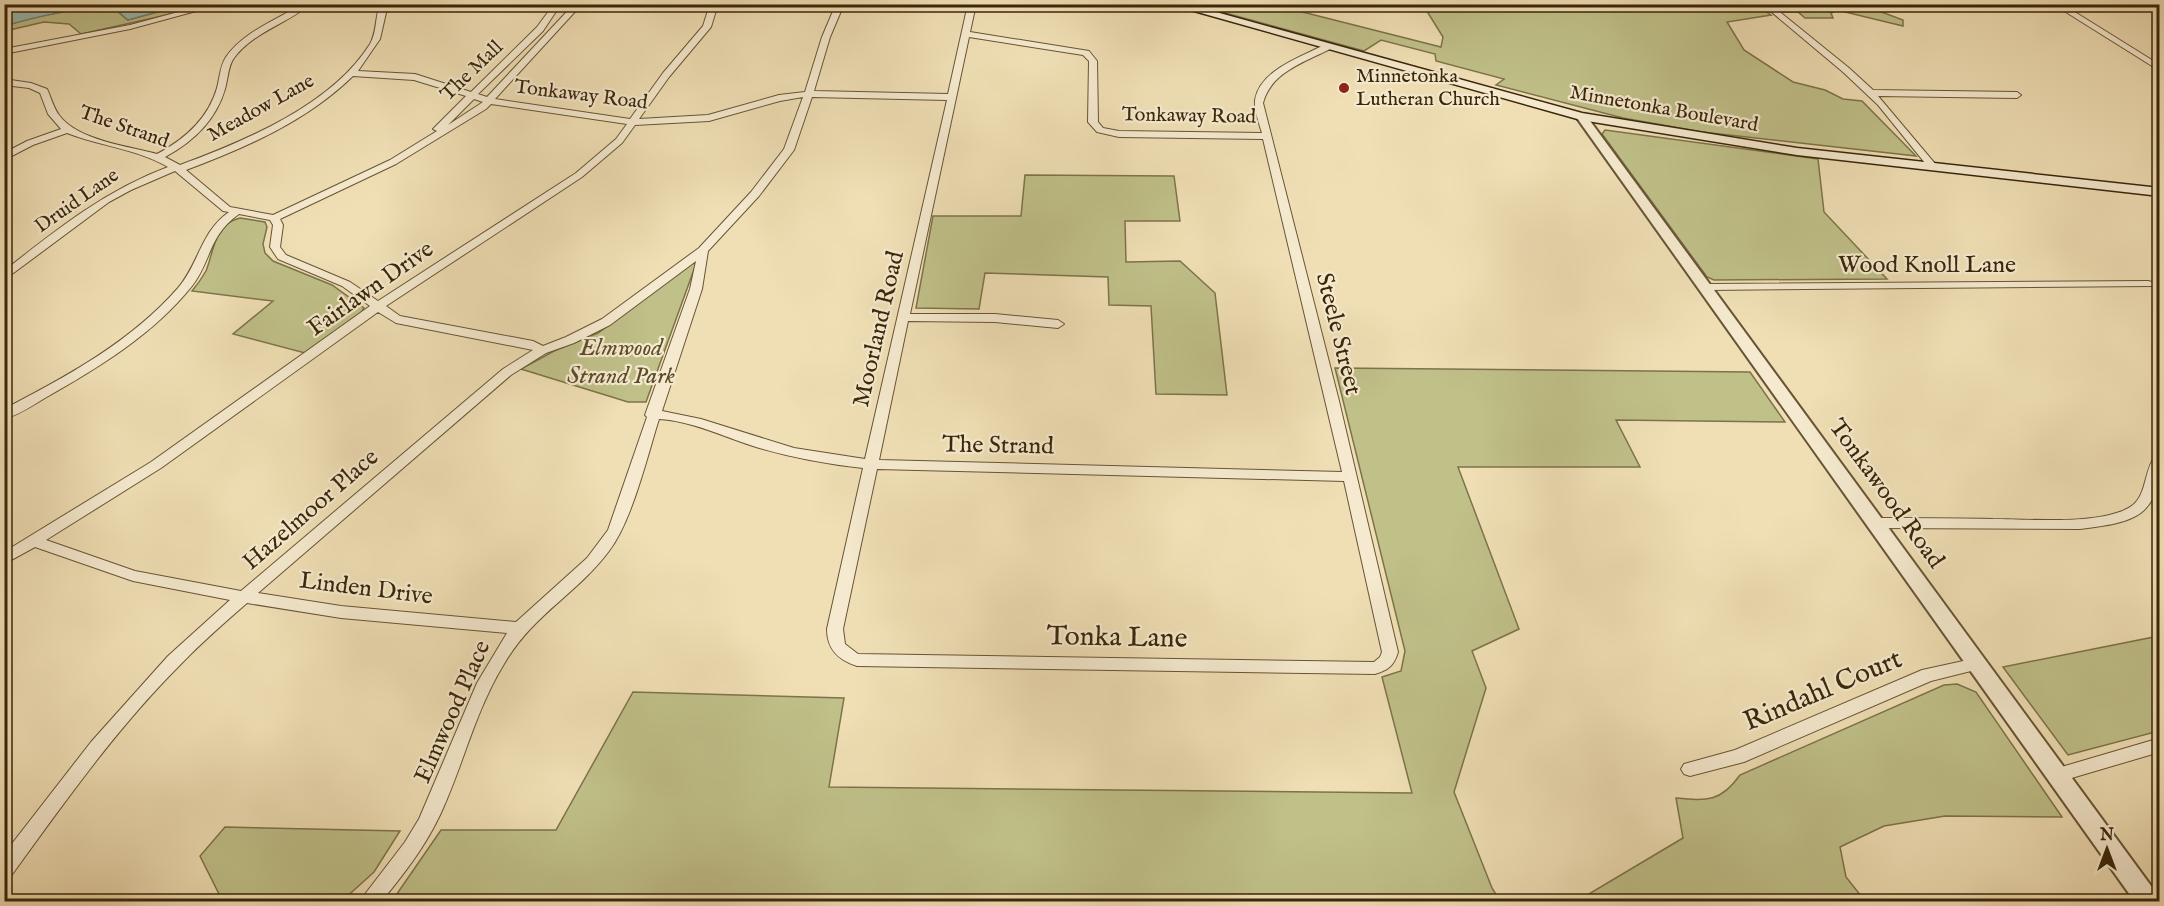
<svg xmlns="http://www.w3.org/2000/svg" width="2164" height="906" font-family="'IM FELL English',serif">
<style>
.green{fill:#c0c089;stroke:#7d734a;stroke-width:1.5}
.water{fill:#9abcb0;stroke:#74806e;stroke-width:1.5}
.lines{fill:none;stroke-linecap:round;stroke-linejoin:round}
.minor-casing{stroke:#685435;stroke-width:2}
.tertiary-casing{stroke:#685435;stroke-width:4}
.secondary-casing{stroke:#3a260a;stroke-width:3}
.minor{fill:#f5eacf;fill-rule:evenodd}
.tertiary{fill:#f5eacf;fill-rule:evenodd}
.secondary{fill:#f5eacf;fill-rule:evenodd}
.poi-dot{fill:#8f2418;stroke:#f5eacf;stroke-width:2}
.labels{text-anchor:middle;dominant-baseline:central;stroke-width:4.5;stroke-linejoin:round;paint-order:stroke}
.far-street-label{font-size:20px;fill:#3a260a;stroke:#f5eacf}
.far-poi-label{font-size:20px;fill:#3a260a;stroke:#f5eacf;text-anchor:start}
.street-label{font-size:24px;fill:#3a260a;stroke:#f5eacf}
.park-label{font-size:24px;font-style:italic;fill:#5c4c2a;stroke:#f5eacf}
.near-street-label{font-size:28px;fill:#3a260a;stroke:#f5eacf}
</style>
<rect width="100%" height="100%" fill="#f0dfb5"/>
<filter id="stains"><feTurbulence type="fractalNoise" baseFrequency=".00333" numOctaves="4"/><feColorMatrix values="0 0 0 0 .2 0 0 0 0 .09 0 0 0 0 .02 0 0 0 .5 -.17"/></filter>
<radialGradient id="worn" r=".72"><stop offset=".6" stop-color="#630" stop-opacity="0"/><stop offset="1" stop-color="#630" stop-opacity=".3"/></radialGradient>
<g class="green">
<polygon points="1271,4 1441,47 1443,37 1425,8 1357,8 1355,5 1756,5 1771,15 1727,22 1744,50 1793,82 1825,90 1843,99 1862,101 1916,156 1702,132 1623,118 1496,85 1504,79 1436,61 1435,54 1381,40 1364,51 1196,5"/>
<path d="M 183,5 L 212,5 L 81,34 L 69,24 L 44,22 L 5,31 L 5,26 C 27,19 91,3 113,9 C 118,10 123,17 128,20 Z"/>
<polygon points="1774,5 1863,5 1903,20 1903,26 1837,10 1831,13 1833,18 1805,18 1798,12 1783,12"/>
<polygon points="1605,130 1818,159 1824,212 1887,279 1714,280 1707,277 1602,134"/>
<polygon points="1025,175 1174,176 1180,221 1125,221 1126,262 1180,261 1215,293 1227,395 1156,394 1151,306 1109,305 1108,277 985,273 979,309 916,308 933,216 1021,216"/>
<path d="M 240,218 L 265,222 L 267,227 L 263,244 L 265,253 L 273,261 L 332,285 L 364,308 L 361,313 L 305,353 L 233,334 L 273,301 L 192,291 C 197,285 202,278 206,271 C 214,251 214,224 240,218 Z"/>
<polygon points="692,263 696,264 646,402 628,402 521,369 554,351 598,333"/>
<polygon points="1335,368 1750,372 1785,422 1616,420 1640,467 1458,467 1519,629 1472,651 1486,688 1454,792 1492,888 1500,901 392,901 441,830 556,830 633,692 844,698 829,787 1412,793 1382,677 1401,671 1405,651"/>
<polygon points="2159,636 2159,731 2068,755 2003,667"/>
<path d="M 1957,684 L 1976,692 L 2062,817 L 1945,816 L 1884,826 L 1840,847 L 1846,877 L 1865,901 L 1577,901 L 1683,838 L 1676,798 C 1707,801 1721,802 1740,775 L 1944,685 Z"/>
<polygon points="225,827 400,831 374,872 342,901 223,902 200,856"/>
</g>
<path class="water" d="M 31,4 L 183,4 L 183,5 L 128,20 C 123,17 118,10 113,9 C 92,3 27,19 5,26 L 5,15 Z"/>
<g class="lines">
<defs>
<g id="minor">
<polygon points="208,4 222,4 130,29 4,54 4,49 130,25"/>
<path d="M 301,4 L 310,4 C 287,24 253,32 234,58 C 228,66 228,79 225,89 C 216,120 193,142 165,157 L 180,165 C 245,141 332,105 370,44 C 377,32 375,17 380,4 L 388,4 L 380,39 L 358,71 L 415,74 L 471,92 L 537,27 L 554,4 L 561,4 L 543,31 L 478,94 L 487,97 L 574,4 L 582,4 L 495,99 L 630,119 L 663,73 L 703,26 L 710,4 L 718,4 L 711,27 L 669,77 L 639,119 L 708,115 L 779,95 L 805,92 L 822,37 L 836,4 L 844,4 L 830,37 L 814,91 L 948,94 L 968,4 L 976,4 L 970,32 L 1089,51 L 1097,61 L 1098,122 L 1103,128 L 1119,131 L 1262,133 C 1259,123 1254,110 1255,100 C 1260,70 1301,57 1324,45 L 1330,45 L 1330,49 C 1305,62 1271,72 1263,103 L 1339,401 L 1398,652 C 1394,666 1388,670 1375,674 L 857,666 C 838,660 827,649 827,629 L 863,468 C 826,464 789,457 753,446 C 722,436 692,421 659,419 C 647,457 632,521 609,551 C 577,594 533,614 504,664 C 475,711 463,766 440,815 C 425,847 403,875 381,902 L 359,902 L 405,842 L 419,819 L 477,683 L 507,633 L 341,618 L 247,603 C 224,623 201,643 180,665 C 116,729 64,803 11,876 L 4,878 L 4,854 L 91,742 L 168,656 L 230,600 L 133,581 L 35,547 L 4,564 L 4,552 L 151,462 L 370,306 L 342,286 L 278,259 L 270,247 L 273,225 L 270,220 L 239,214 C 208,236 212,260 192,286 C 154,334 98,368 45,398 C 33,405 19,415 4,419 L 4,409 C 66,377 132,341 178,288 C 199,264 201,231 229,212 L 223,211 L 175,171 L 131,190 L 109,202 L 4,280 L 4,271 C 56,230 106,190 168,167 C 137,149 100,146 67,133 L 33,145 L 4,160 L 4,153 L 27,141 L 61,129 L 48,114 L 40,93 L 29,88 L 4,85 L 4,79 L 31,83 L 47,89 C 51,97 53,107 59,115 C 77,140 127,146 157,154 C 185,139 208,119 217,88 C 220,77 220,66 226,57 C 244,31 276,21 301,4 ZM 969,37 L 1083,55 L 1089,61 L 1088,122 L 1097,132 L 1119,137 L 1263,139 L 1342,472 L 879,460 L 908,321 L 995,322 L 1058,328 L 1064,324 L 1058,320 L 995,314 L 910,314 ZM 353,76 L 414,80 L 466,96 L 433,129 L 437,131 L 390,160 L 273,215 L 230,207 L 186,170 C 245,148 307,121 353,76 ZM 803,97 L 784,149 L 751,192 L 699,248 L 602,319 L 566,337 L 543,346 L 533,341 L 400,316 L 386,306 L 582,177 L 622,143 L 635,125 L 709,121 L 780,101 ZM 812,97 L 947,100 L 865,459 L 794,448 L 701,419 L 662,411 L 702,289 L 708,251 L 759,196 L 794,150 ZM 474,99 L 483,102 L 448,125 ZM 491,104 L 627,124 L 616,139 L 576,173 L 378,301 L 350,282 L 286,255 L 280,247 L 283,225 L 280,219 L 396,164 L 486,109 ZM 696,261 L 690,289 L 645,415 L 647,417 L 608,530 L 587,558 L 516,622 L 341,606 L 258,593 L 511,375 L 546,353 L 574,343 L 610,325 ZM 378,312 L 396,323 L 533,350 L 503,369 L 241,591 L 135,571 L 46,540 L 161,468 ZM 877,469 L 1344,481 L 1382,652 L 1380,657 L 1374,662 L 858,654 L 845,644 L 843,629 Z"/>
<polygon points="1762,4 1770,4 1849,68 1873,90 2017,92 2021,95 2017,98 1878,96 1937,166 1929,168 1878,105 1843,72"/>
<polygon points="2053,4 2062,4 2160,65 2160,71"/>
<polygon points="2148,281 2152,282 2152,286 1707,290 1701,287 1707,284"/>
<path d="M 2160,455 C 2160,517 2136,522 2080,529 L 1878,528 L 1873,526 L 1871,523 L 1873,520 L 1878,518 C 1916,518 1955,518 1993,519 C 2027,519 2106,526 2133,505 C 2147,493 2144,471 2155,456 Z"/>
<polygon points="1977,658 1983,660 1985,664 1983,668 1931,681 1744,762 1690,776 1684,774 1681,769 1684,764 1735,750 1922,670"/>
<polygon points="2160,738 2160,752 2058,782 2052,780 2049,775 2052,770 2058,768"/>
</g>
<polygon id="tertiary" points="1577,114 1585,114 2157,894 2160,902 2135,902 1577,118"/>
<polygon id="secondary" points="1169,4 1187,4 1582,113 1797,148 2160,188 2160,196 1797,155 1581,120"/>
</defs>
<use href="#minor" class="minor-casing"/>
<use href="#tertiary" class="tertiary-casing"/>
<use href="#secondary" class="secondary-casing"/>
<use href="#minor" class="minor"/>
<use href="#tertiary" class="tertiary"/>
<use href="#secondary" class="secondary"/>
</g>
<circle class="poi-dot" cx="1344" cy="88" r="6"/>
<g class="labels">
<g class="far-street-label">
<text transform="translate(472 71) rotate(-44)">The Mall</text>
<text transform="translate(581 95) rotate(7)">Tonkaway Road</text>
<text transform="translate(261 108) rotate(-29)">Meadow Lane</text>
<text transform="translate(1664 109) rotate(10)">Minnetonka Boulevard</text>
<text transform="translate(1189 116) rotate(1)">Tonkaway Road</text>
<text transform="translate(124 127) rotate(19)">The Strand</text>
<text transform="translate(77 201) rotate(-35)">Druid Lane</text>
</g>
<g class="far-poi-label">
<text x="1356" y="76">Minnetonka<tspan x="1356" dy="23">Lutheran Church</tspan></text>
</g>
<g class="street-label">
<text x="1927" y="265">Wood Knoll Lane</text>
<text transform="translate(371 289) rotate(-35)">Fairlawn Drive</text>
<text transform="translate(879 329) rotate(-77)">Moorland Road</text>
<text transform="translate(1338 334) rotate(76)">Steele Street</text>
<text transform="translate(998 446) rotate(1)">The Strand</text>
<text transform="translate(1886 494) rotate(54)">Tonkawood Road</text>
<text transform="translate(311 510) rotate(-41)">Hazelmoor Place</text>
<text transform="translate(366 589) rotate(7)">Linden Drive</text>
<text transform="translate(453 712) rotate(-66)">Elmwood Place</text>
</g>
<g class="park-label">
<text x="621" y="348">Elmwood<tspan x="621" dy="28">Strand Park</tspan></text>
</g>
<g class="near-street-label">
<text transform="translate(1117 638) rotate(1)">Tonka Lane</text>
<text transform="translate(1823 691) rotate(-23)">Rindahl Court</text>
</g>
</g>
<rect width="2164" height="906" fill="none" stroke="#f0dfb5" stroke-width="24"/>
<rect x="6" y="6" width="2152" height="894" fill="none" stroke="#3a260a" stroke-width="3"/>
<rect x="12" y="12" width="2140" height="882" fill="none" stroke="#3a260a" stroke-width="1.5"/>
<g transform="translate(2107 849)" stroke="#f5eacf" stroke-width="4.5" paint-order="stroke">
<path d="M0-4.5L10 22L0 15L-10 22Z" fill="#3a260a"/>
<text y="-9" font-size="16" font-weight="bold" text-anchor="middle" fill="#3a260a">N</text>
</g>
<rect width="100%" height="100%" filter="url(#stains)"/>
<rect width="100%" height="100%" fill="url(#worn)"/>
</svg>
